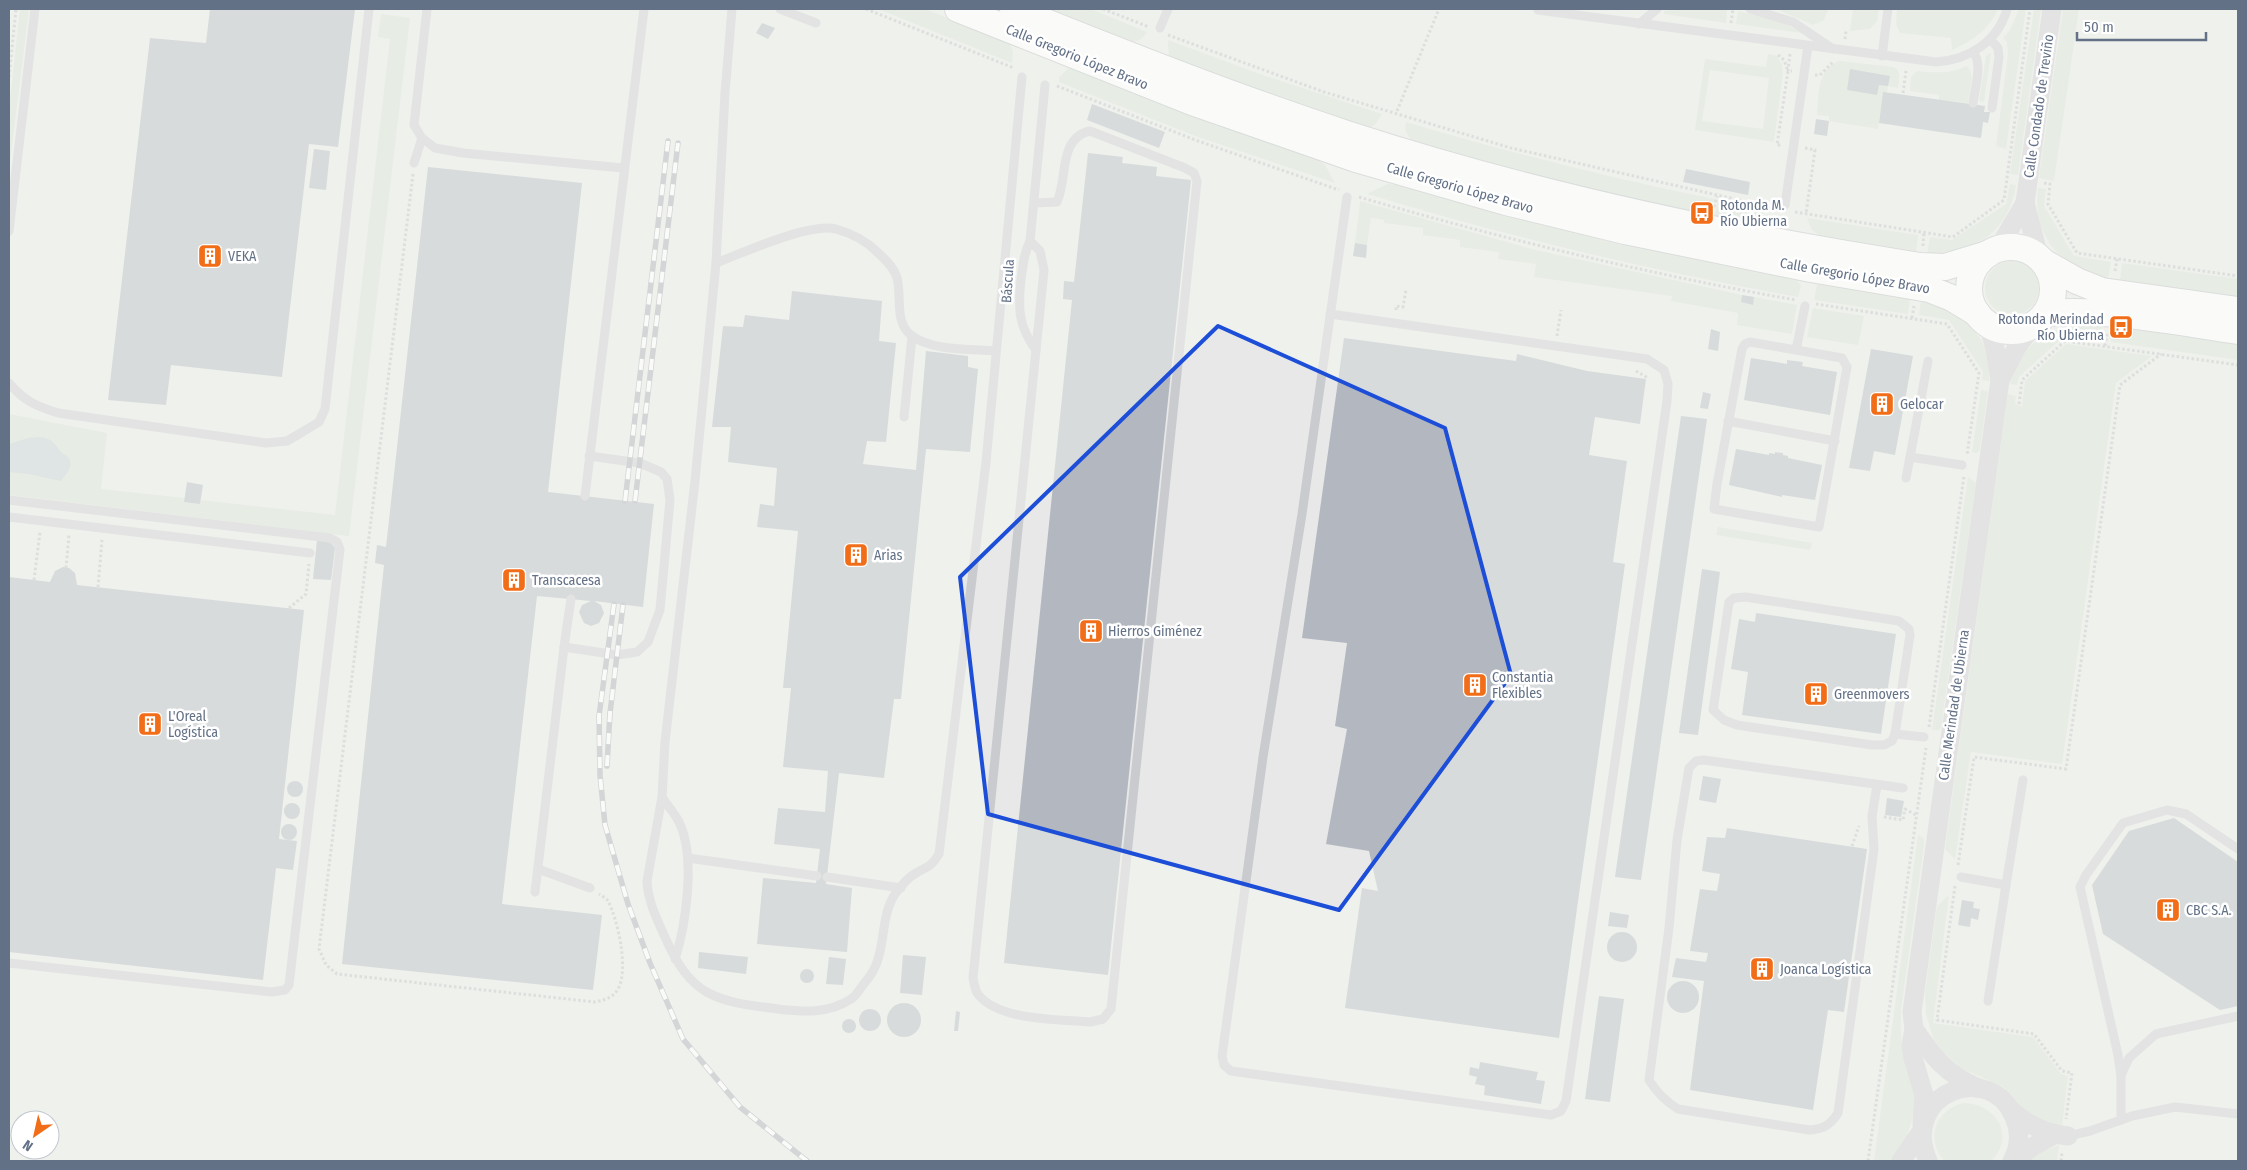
<svg xmlns="http://www.w3.org/2000/svg" width="2247" height="1170" font-family="'Fira Sans Condensed',sans-serif">
<style>
.built{fill:#e7e8e7;fill-rule:evenodd}
.green{fill:#d6dfd4;fill-rule:evenodd}
.water{fill:#c4ccd3}
.building{fill:#b3b8c0}
.lines{fill:none;stroke-linecap:round;stroke-linejoin:round}
.secondary-casing{stroke:#babec4;stroke-width:28}
.path{stroke:#bfc1c4;stroke-width:3;stroke-dasharray:2.5 2.5;stroke-linecap:butt}
.lane{stroke:#c9cbcf;stroke-width:9}
.street{stroke:#c9cbcf;stroke-width:19}
.secondary{stroke:#fff;stroke-width:26}
.rail-casing{stroke:#a8acb3;stroke-width:5.5}
.rail{stroke:#fff;stroke-width:4;stroke-dasharray:11;stroke-linecap:butt}
.marked{fill:none;stroke:#1d4ed8;stroke-width:4;stroke-linejoin:round}
.labels{text-anchor:middle;dominant-baseline:central;stroke-width:5;stroke-linejoin:round;paint-order:stroke}
.street-label{font-size:14px;fill:#637187;stroke:#fff}
.poi-label{font-size:14px;fill:#637187;stroke:#fff;text-anchor:start}
</style>
<rect width="100%" height="100%" fill="#f6f7f3"/>
<path class="built" d="M 9,9 L 2238,9 L 2238,1161 L 9,1161 ZM 20,1120 L 50,1120 L 50,1150 L 20,1150 Z"/>
<g class="green">
<polygon points="20,9 29,9 9,170 9,108"/>
<polygon points="878,9 925,9 1009,42 1013,52 1012,63"/>
<path d="M 1045,9 L 1091,9 L 1147,32 C 1143,39 1137,42 1129,42 Z"/>
<polygon points="1681,9 1727,10 1726,23 1664,14 1664,11"/>
<polygon points="1776,9 1828,10 1824,20 1813,25"/>
<polygon points="1853,9 1879,9 1877,21 1870,29 1850,31"/>
<path d="M 1897,9 L 1998,9 C 1989,30 1972,41 1952,50 L 1951,38 L 1900,33 L 1896,24 Z"/>
<polygon points="2019,9 2026,9 2006,149 1996,146 2008,54 2007,42 2003,38 2010,30"/>
<polygon points="2034,9 2041,9 2018,175 2010,174"/>
<polygon points="2063,9 2079,9 2054,181 2039,178"/>
<polygon points="1738,11 1777,20 1803,33 1736,24"/>
<polygon points="381,14 410,18 349,536 9,495 9,414 107,433 101,489 185,498 184,502 200,504 201,500 335,515 390,39 378,37"/>
<polygon points="1168,40 1260,74 1382,114 1375,125 1368,128 1169,59"/>
<polygon points="1990,53 1991,53 1984,102 1979,101 1986,56"/>
<path d="M 1768,54 L 1777,56 L 1782,65 L 1783,73 L 1774,142 L 1695,130 L 1705,59 L 1766,67 ZM 1710,70 L 1769,78 L 1763,129 L 1702,121 Z"/>
<path d="M 1839,61 L 1894,67 C 1902,71 1899,80 1898,88 L 1888,86 L 1887,93 L 1883,92 L 1878,129 L 1829,121 L 1829,116 L 1817,115 C 1819,94 1817,70 1839,61 Z"/>
<path d="M 1966,66 C 1977,73 1969,92 1968,103 L 1939,100 L 1939,95 L 1910,91 L 1911,77 L 1917,71 C 1933,73 1952,74 1966,66 Z"/>
<polygon points="1070,67 1211,123 1315,158 1325,165 1335,183 1195,136 1059,82 1059,77"/>
<path d="M 1406,122 C 1508,152 1610,178 1714,199 L 1711,210 L 1699,208 L 1697,214 L 1570,185 L 1412,142 L 1405,130 Z"/>
<path d="M 1387,184 L 1402,185 L 1603,240 L 1795,278 L 1801,286 L 1798,297 C 1652,271 1509,237 1367,194 Z"/>
<path d="M 2010,184 L 2016,185 C 2008,234 1975,252 1927,254 L 1930,237 L 1952,240 L 2006,204 Z"/>
<path d="M 2038,188 L 2046,189 L 2044,206 L 2074,256 L 2111,262 L 2108,279 C 2061,268 2032,237 2038,188 Z"/>
<path d="M 1718,200 L 1765,210 C 1754,229 1732,221 1714,218 Z"/>
<polygon points="1360,201 1536,250 1742,295 1741,302 1752,305 1754,297 1797,305 1792,334 1737,325 1738,313 1671,301 1672,296 1534,277 1536,264 1498,259 1499,252 1460,247 1460,240 1423,235 1423,228 1384,223 1384,220 1371,218 1367,245 1355,243"/>
<polygon points="1807,218 1918,235 1916,252 1823,238 1812,230"/>
<circle cx="2012" cy="288" r="27"/>
<polygon points="2122,263 2238,279 2238,297 2120,281"/>
<polygon points="1820,284 1910,297 1908,314 1814,300 1817,285"/>
<path d="M 1921,299 C 1960,313 1994,334 1989,381 L 1982,380 L 1983,372 L 1949,320 L 1919,315 Z"/>
<polygon points="1813,308 1864,316 1858,345 1807,337"/>
<path d="M 2102,323 L 2100,342 L 2064,336 L 2019,377 L 2017,385 L 2010,384 C 2023,334 2056,327 2102,323 Z"/>
<polygon points="2133,327 2238,342 2238,360 2111,342 2112,331 2131,334"/>
<polygon points="2066,344 2152,356 2116,383 2062,764 1971,752 1955,859 1945,849 2007,398 2008,394 2016,396 2015,404 2022,406 2025,381"/>
<polygon points="1981,390 1988,391 1980,450 1977,453 1972,452"/>
<polygon points="1968,477 1976,483 1941,727 1939,730 1932,730"/>
<polygon points="1718,527 1812,543 1810,550 1716,535"/>
<path d="M 1918,835 L 1924,839 L 1924,845 L 1901,1010 C 1901,1025 1900,1041 1904,1056 C 1907,1070 1915,1085 1915,1100 C 1916,1113 1903,1157 1889,1161 C 1885,1162 1878,1161 1874,1161 Z"/>
<polygon points="1949,895 1933,1023 2033,1037 2061,1074 2068,1076 2062,1127 2048,1124 2024,1111 2011,1094 2003,1087 1961,1068 1943,1052 1933,1038 1926,1014 1925,992 1937,906"/>
<path d="M 1963,1103 C 1995,1103 2017,1136 1991,1161 L 1944,1161 C 1925,1138 1935,1111 1963,1103 Z"/>
<polygon points="2059,1145 2057,1161 2026,1161 2041,1152"/>
</g>
<path class="water" d="M 28,438 C 48,436 49,437 61,452 C 63,454 66,455 68,457 C 75,466 66,474 61,481 L 28,474 L 9,472 L 9,444 Z"/>
<g class="building">
<polygon points="210,9 355,9 338,147 309,144 282,377 171,365 166,405 108,400 150,38 206,43"/>
<polygon points="762,23 775,28 768,39 756,33"/>
<polygon points="1850,69 1890,76 1888,86 1879,85 1877,95 1847,90"/>
<polygon points="1883,92 1985,106 1984,112 1990,112 1988,123 1983,122 1981,138 1879,123"/>
<polygon points="1092,104 1165,132 1159,148 1087,120"/>
<polygon points="1816,119 1829,121 1827,136 1814,134"/>
<polygon points="314,149 330,151 326,190 309,188"/>
<polygon points="1088,153 1123,157 1122,163 1157,167 1156,176 1191,180 1108,975 1004,963 1072,300 1063,299 1064,281 1074,282"/>
<polygon points="428,167 582,183 548,492 654,504 643,607 594,601 601,605 604,613 599,623 591,626 584,623 579,612 582,605 591,601 537,596 502,904 602,915 593,990 342,964 384,565 375,563 377,545 386,547"/>
<polygon points="1686,169 1750,182 1748,195 1683,182"/>
<polygon points="1355,243 1367,245 1366,258 1353,256"/>
<polygon points="792,291 882,301 879,341 896,343 886,442 867,441 863,464 916,470 926,351 968,356 968,367 978,369 970,452 926,449 901,699 894,699 884,778 839,773 826,884 852,888 847,952 757,944 763,878 816,883 820,849 774,844 778,808 825,812 828,771 783,767 791,688 783,688 798,531 757,527 760,504 774,506 777,468 728,462 731,427 712,427 723,326 743,327 745,315 789,320"/>
<polygon points="1742,295 1754,297 1753,305 1741,302"/>
<polygon points="1711,329 1720,332 1718,351 1708,349"/>
<polygon points="1344,338 1516,361 1517,354 1587,371 1646,379 1640,424 1595,417 1589,455 1627,461 1613,562 1625,564 1559,1038 1345,1008 1362,888 1378,891 1369,851 1326,844 1347,729 1335,726 1347,643 1302,638"/>
<polygon points="1871,349 1913,356 1895,455 1874,451 1870,471 1849,468"/>
<polygon points="1751,358 1787,364 1787,360 1803,362 1802,366 1837,372 1830,415 1744,400"/>
<polygon points="1703,392 1711,394 1708,409 1700,408"/>
<polygon points="1681,416 1707,419 1641,880 1615,877"/>
<polygon points="1736,449 1769,455 1769,453 1775,454 1775,452 1783,453 1783,455 1788,456 1788,458 1822,465 1815,500 1782,495 1782,497 1729,485"/>
<polygon points="187,482 203,485 200,504 184,502"/>
<polygon points="317,540 330,542 335,548 331,580 313,579"/>
<polygon points="63,567 69,568 75,573 77,585 304,610 279,839 297,841 293,870 276,868 263,980 9,952 9,577 50,582 55,571"/>
<polygon points="1702,569 1720,572 1698,735 1679,733"/>
<polygon points="1756,613 1896,634 1881,734 1742,715 1748,672 1731,669 1739,619 1755,622"/>
<polygon points="1703,776 1721,779 1716,803 1699,800"/>
<circle cx="295" cy="789" r="8"/>
<polygon points="1887,798 1904,801 1901,817 1885,815"/>
<circle cx="292" cy="811" r="8"/>
<polygon points="2174,818 2238,862 2238,1006 2220,1010 2103,934 2092,885 2129,831"/>
<circle cx="289" cy="832" r="8"/>
<polygon points="1727,828 1867,849 1844,1012 1828,1010 1813,1110 1690,1090 1704,981 1672,977 1676,958 1706,962 1708,953 1690,951 1700,889 1717,891 1720,874 1702,871 1707,837 1725,838"/>
<polygon points="1962,900 1974,902 1973,908 1980,909 1978,920 1971,918 1970,927 1958,925"/>
<polygon points="1610,912 1629,915 1627,928 1608,926"/>
<circle cx="1622" cy="947" r="15"/>
<polygon points="699,952 748,957 746,974 698,968"/>
<polygon points="903,955 926,957 922,995 900,993"/>
<polygon points="829,957 846,959 843,985 826,984"/>
<circle cx="807" cy="976" r="7"/>
<circle cx="1683" cy="997" r="16"/>
<polygon points="1599,996 1624,999 1610,1102 1585,1099"/>
<circle cx="904" cy="1020" r="17"/>
<circle cx="870" cy="1020" r="11"/>
<polygon points="956,1011 960,1012 958,1031 954,1031"/>
<circle cx="849" cy="1026" r="7"/>
<polygon points="1480,1062 1538,1072 1536,1080 1545,1081 1541,1104 1484,1095 1485,1086 1475,1084 1477,1077 1469,1075 1470,1067 1479,1069"/>
</g>
<g class="lines">
<defs>
<g id="secondary">
<polyline points="958,9 1192,102 1356,159 1506,202 1625,231 1811,269 1929,289 1952,298 1977,313"/>
<path d="M 1013,9 C 1123,53 1234,97 1347,134 C 1534,195 1726,236 1920,266 L 1945,267 L 1988,254"/>
<circle cx="2011" cy="289" r="42"/>
<polyline points="2045,263 2077,281 2102,291 2238,310"/>
<path d="M 2046,313 C 2110,308 2175,322 2238,331"/>
</g>
</defs>
<use href="#secondary" class="secondary-casing"/>
<g class="path">
<polyline points="866,9 1014,68"/>
<polyline points="1103,9 1149,27"/>
<polyline points="1731,23 1733,9"/>
<polyline points="1168,35 1324,92 1511,148 1774,208"/>
<polyline points="1845,39 1846,30"/>
<polyline points="1790,54 1788,71 1792,71"/>
<polyline points="1778,55 1784,60 1788,71 1777,145 1781,145"/>
<polyline points="1815,75 1820,75 1833,62"/>
<polyline points="9,77 16,9"/>
<polyline points="1057,86 1198,141 1339,190"/>
<polyline points="1903,93 1906,71"/>
<polyline points="1397,111 1439,9"/>
<polyline points="1805,148 1815,150 1806,214"/>
<path d="M 413,174 L 319,949 L 326,965 L 337,974 L 595,1002 C 604,1000 613,998 618,989 C 629,970 618,920 608,901 C 606,898 602,896 599,894"/>
<polyline points="2044,183 2050,184 2048,204 2077,253 2238,276"/>
<path d="M 1359,197 C 1503,239 1648,274 1796,300"/>
<polyline points="1714,207 1717,196"/>
<polyline points="1795,212 1953,237 2004,200 2030,9"/>
<polyline points="1923,246 1924,232"/>
<polyline points="2115,271 2117,259"/>
<polyline points="1816,304 1947,324 1979,373 1967,455"/>
<polyline points="1396,310 1396,306 1403,307 1406,290"/>
<polyline points="1912,318 1914,306"/>
<polyline points="1557,336 1561,310"/>
<polyline points="2105,346 2107,334"/>
<polyline points="1636,371 1648,378"/>
<polyline points="2019,404 2022,380 2065,341 2238,365"/>
<polyline points="66,568 69,535"/>
<polyline points="34,580 40,532"/>
<polyline points="98,587 102,540"/>
<polyline points="289,608 306,594 309,564"/>
<polyline points="1929,727 1964,476"/>
<polyline points="1884,817 1903,820 1905,809 1916,815"/>
<polyline points="1852,846 1859,826"/>
<polyline points="1958,865 1974,757 2066,769 2120,385 2161,354"/>
<polyline points="1955,886 1937,1020 2034,1034 2062,1071 2072,1073 2066,1119"/>
<polyline points="1868,1161 1926,748"/>
<polyline points="2061,1161 2062,1152"/>
</g>
<g class="lane">
<polyline points="427,9 414,125 422,138 435,148 463,153 623,168"/>
<path d="M 732,9 L 725,93 L 716,263 L 695,481 L 665,742 L 662,797 L 647,881 C 648,901 656,917 664,935 C 691,997 714,1001 778,1009 C 803,1012 828,1014 851,999 C 856,996 859,990 863,985 C 869,978 876,968 878,959 C 885,938 882,914 895,894 C 900,887 909,877 916,873 C 928,866 931,867 939,854 L 986,462 L 1022,77"/>
<polyline points="780,9 816,23"/>
<polyline points="1750,9 1793,22 1833,49"/>
<path d="M 1538,10 L 1936,62 C 1968,60 1998,42 2007,9"/>
<polyline points="1639,24 1657,9"/>
<polyline points="1160,28 1168,9"/>
<polyline points="1990,39 1998,48 1999,57 1992,108"/>
<polyline points="1882,56 1888,9"/>
<path d="M 1973,103 C 1975,88 1983,63 1973,52"/>
<polyline points="414,163 422,138"/>
<path d="M 1034,203 L 1057,202 C 1068,178 1058,138 1090,131 L 1185,168 L 1194,173 L 1197,181 L 1111,1009 L 1103,1019 L 1090,1022 C 1057,1019 997,1021 977,993 C 975,989 974,983 973,978 L 1044,270 L 1040,251 L 1030,241 L 1045,85"/>
<polyline points="1785,205 1808,46"/>
<polyline points="9,231 35,9"/>
<path d="M 1030,241 C 1024,253 1023,265 1021,279 C 1018,308 1018,326 1036,350"/>
<path d="M 716,263 C 743,253 810,222 836,229 C 850,233 866,241 876,251 C 884,258 894,267 897,278 C 902,296 894,322 911,335 C 930,351 972,349 996,351"/>
<polyline points="1330,314 1647,359 1664,370 1668,384 1667,401 1566,1101 1561,1111 1551,1115 1231,1071 1224,1065 1222,1056 1263,757 1302,514 1347,197"/>
<polygon points="1750,342 1842,358 1847,367 1819,527 1714,509 1717,484 1742,349 1745,344"/>
<polyline points="1796,350 1805,306"/>
<polyline points="1928,361 1910,457 1962,465"/>
<path d="M 9,383 C 24,401 36,406 58,413 L 266,443 L 287,441 L 299,434 L 319,422 L 325,409 L 369,9"/>
<polyline points="904,417 912,337"/>
<polyline points="1728,421 1835,441"/>
<polyline points="1906,478 1910,457"/>
<polyline points="585,496 644,9"/>
<polyline points="9,500 330,538 337,542 340,549 289,985 285,990 272,992 9,963"/>
<polyline points="9,517 310,553"/>
<polygon points="1746,597 1899,621 1909,629 1910,635 1895,734 1892,741 1884,745 1872,745 1737,725 1724,720 1713,710 1729,602 1734,598"/>
<polyline points="564,647 571,599"/>
<polyline points="1895,734 1924,737"/>
<path d="M 1877,785 L 1872,816 L 1874,849 L 1838,1113 C 1830,1125 1824,1129 1809,1130 L 1678,1109 C 1665,1101 1657,1093 1649,1080 L 1669,928 L 1677,840 L 1689,768 L 1696,761 L 1704,760 L 1903,788"/>
<path d="M 662,797 C 667,805 675,814 679,822 C 696,856 686,925 675,959"/>
<polyline points="688,858 817,876"/>
<polyline points="538,869 590,888"/>
<polyline points="827,877 901,888"/>
<polyline points="1961,877 2006,885 2023,780"/>
<polyline points="535,892 564,647 617,655 637,652 648,642 660,610 670,500 667,479 661,472 640,463 589,456"/>
<polyline points="1988,1001 2006,885"/>
<polyline points="2121,1075 2129,1058 2156,1034 2238,1016"/>
<polyline points="2121,1120 2121,1076 2118,1055 2080,887 2086,875 2123,823 2167,810 2186,814 2238,849"/>
<polyline points="2068,1136 2090,1131 2132,1116 2175,1107 2238,1114"/>
</g>
<g class="street">
<polyline points="2025,203 2039,257"/>
<polyline points="1998,249 2025,203 2052,9"/>
<polyline points="2000,380 2017,347 2034,324"/>
<path d="M 1914,1029 C 1934,1058 1945,1073 1978,1088"/>
<path d="M 2012,1111 C 2028,1125 2047,1134 2068,1136"/>
<polyline points="1922,1125 1924,1095 1913,1058 1911,1045 1914,1029 1912,1012 2000,380 1995,349 1988,323"/>
<polyline points="1901,1161 1921,1132"/>
<path d="M 1928,1161 C 1899,1092 1991,1060 2014,1117 C 2021,1132 2020,1146 2012,1161"/>
<polyline points="2015,1161 2032,1147 2056,1134"/>
</g>
<use href="#secondary" class="secondary"/>
<defs>
<g id="rail">
<polyline points="625,501 668,141"/>
<polyline points="635,501 678,143"/>
<polyline points="614,604 599,716 600,775 605,825 628,904 650,963 683,1039 740,1107 807,1161"/>
<polyline points="607,766 610,713 623,605"/>
</g>
</defs>
<use href="#rail" class="rail-casing"/>
<use href="#rail" class="rail"/>
</g>
<path d="M0 0H2247V1170H0ZM 1218,326 L 1445,428 L 1511,675 L 1339,910 L 988,814 L 960,577 Z" fill="#f6f7f3" fill-opacity=".55" fill-rule="evenodd"/>
<path class="marked" d="M 1218,326 L 1445,428 L 1511,675 L 1339,910 L 988,814 L 960,577 Z"/>
<defs>
<symbol id="bus-square" viewBox="-11 -11 22 22"><rect x="-9" y="-9" width="18" height="18" rx="4" fill="#f26d18" stroke="#fff"/><path d="M-5-6H5V4H4V6H2V4H-2V6H-4V4H-5ZM-3.5-4V0h7V-4ZM-3.5 1.2v1.5H-2V1.2ZM2 1.2v1.5H3.5V1.2Z" fill="#fff"/></symbol>
<symbol id="building-square" viewBox="-11 -11 22 22"><rect x="-9" y="-9" width="18" height="18" rx="4" fill="#f26d18" stroke="#fff"/><path d="M-4-6H4V6H1V3H-1V6H-4ZM-2.5-4.3h1.7v1.8h-1.7ZM.8-4.3h1.7v1.8H.8ZM-2.5-1h1.7V.8h-1.7ZM.8-1h1.7V.8H.8Z" fill="#fff"/></symbol>
</defs>
<g fill-rule="evenodd">
<use href="#bus-square" x="1688" y="199" width="28" height="28"/>
<use href="#building-square" x="196" y="242" width="28" height="28"/>
<use href="#bus-square" x="2107" y="313" width="28" height="28"/>
<use href="#building-square" x="1868" y="390" width="28" height="28"/>
<use href="#building-square" x="842" y="541" width="28" height="28"/>
<use href="#building-square" x="500" y="566" width="28" height="28"/>
<use href="#building-square" x="1077" y="617" width="28" height="28"/>
<use href="#building-square" x="1461" y="671" width="28" height="28"/>
<use href="#building-square" x="1802" y="680" width="28" height="28"/>
<use href="#building-square" x="136" y="710" width="28" height="28"/>
<use href="#building-square" x="2154" y="896" width="28" height="28"/>
<use href="#building-square" x="1748" y="955" width="28" height="28"/>
</g>
<g class="labels">
<g class="street-label">
<text transform="translate(1077 57) rotate(22)">Calle Gregorio López Bravo</text>
<text transform="translate(2039 106) rotate(-82)">Calle Condado de Treviño</text>
<text transform="translate(1460 188) rotate(16)">Calle Gregorio López Bravo</text>
<text transform="translate(1855 276) rotate(10)">Calle Gregorio López Bravo</text>
<text transform="translate(1008 281) rotate(-86)">Báscula</text>
<text transform="translate(1954 705) rotate(-82)">Calle Merindad de Ubierna</text>
</g>
<g class="poi-label">
<text x="1720" y="205">Rotonda M.<tspan x="1720" dy="16">Río Ubierna</tspan></text>
<text x="228" y="256">VEKA</text>
<text x="2104" y="319" text-anchor="end">Rotonda Merindad<tspan x="2104" dy="16">Río Ubierna</tspan></text>
<text x="1900" y="404">Gelocar</text>
<text x="874" y="555">Arias</text>
<text x="532" y="580">Transcacesa</text>
<text x="1108" y="631">Hierros Giménez</text>
<text x="1492" y="677">Constantia<tspan x="1492" dy="16">Flexibles</tspan></text>
<text x="1834" y="694">Greenmovers</text>
<text x="168" y="716">L'Oreal<tspan x="168" dy="16">Logística</tspan></text>
<text x="2186" y="910">CBC S.A.</text>
<text x="1780" y="969">Joanca Logística</text>
</g>
</g>
<rect width="2247" height="1170" fill="none" stroke="#637187" stroke-width="20"/>
<g transform="translate(35 1135) rotate(214)"><circle r="24" fill="#ffffff" stroke="#c1c6cf"/>
<path d="M0-4L9 19L0 12L-9 19Z" fill="#f26d18"/>
<text y="-8" font-size="14" font-weight="bold" text-anchor="middle" fill="#637187">N</text>
</g>
<path d="M2077 32v8h129v-8" fill="none" stroke="#637187" stroke-width="2.5"/>
<text x="2084" y="32" font-size="15" fill="#637187" stroke="#ffffff" stroke-width="4" paint-order="stroke">50 m</text>
</svg>
